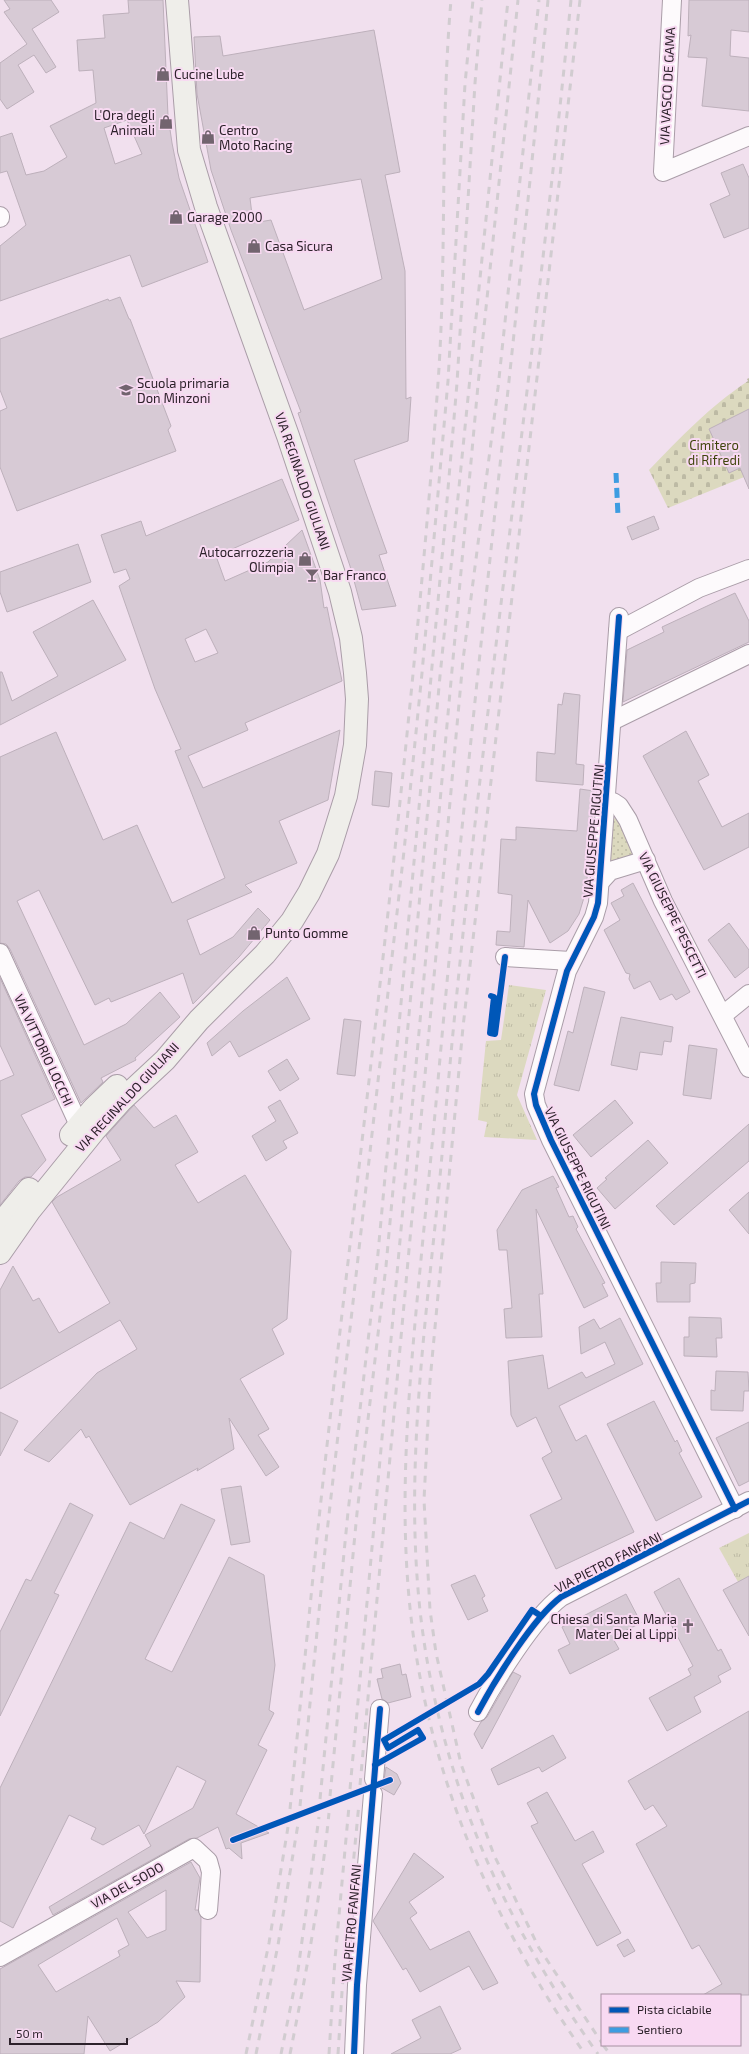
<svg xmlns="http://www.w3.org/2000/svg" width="749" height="2054" font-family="'Exo 2',sans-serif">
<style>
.grass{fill:url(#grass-dots)}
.cemetery{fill:url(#cemetery-stones)}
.park{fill:url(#park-tufts)}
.building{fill:#d7cad5;stroke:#bdb0bb;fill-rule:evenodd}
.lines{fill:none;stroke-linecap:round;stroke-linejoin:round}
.minor-casing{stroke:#aa9da8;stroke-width:20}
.secondary-casing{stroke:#aa9da8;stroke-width:24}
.minor{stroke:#fdfafc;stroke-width:18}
.secondary{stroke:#efeeea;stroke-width:22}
.rail{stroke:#d1ccd0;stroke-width:3;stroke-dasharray:7 7;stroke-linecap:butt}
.quiet{stroke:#3d9ce1;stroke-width:5;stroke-dasharray:10 5;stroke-linecap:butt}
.cycleway-casing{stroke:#f8d9f2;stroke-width:8}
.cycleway{stroke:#0057b8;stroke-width:6}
.labels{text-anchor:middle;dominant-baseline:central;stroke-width:4;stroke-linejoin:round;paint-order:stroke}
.poi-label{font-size:13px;fill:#2d222b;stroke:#f8d9f2;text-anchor:start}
.street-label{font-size:13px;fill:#2d222b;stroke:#f8d9f2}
.park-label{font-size:13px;fill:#3f440b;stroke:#f8d9f2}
</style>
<defs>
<pattern id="grass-dots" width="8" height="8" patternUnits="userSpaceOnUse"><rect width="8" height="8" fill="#dcd9bf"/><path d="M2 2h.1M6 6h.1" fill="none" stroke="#bdbaa4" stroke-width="1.8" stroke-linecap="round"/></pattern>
<pattern id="cemetery-stones" width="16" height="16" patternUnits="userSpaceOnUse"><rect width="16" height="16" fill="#dcd9bf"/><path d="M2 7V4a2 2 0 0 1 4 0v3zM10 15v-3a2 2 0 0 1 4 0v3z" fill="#bdbaa4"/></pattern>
<pattern id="park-tufts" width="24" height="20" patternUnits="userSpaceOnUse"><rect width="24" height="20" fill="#dcd9bf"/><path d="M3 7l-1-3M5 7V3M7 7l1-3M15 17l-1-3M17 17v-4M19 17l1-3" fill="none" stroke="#bdbaa4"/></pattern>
</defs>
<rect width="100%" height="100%" fill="#f1e0ee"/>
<polygon class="grass" points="613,818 617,819 635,858 607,866"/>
<path class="cemetery" d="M 749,378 L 749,475 L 668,508 L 649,470 C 682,436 708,408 748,381 L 747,379 Z"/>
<g class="park">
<polygon points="509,985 546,990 517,1095 537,1140 484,1137 487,1122 478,1120 486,1041 501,1040"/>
<polygon points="749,1533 749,1588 742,1589 719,1548"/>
</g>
<g class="building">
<polygon points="4,0 51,0 59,12 32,29 56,67 46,73 34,55 18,65 34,92 7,109 0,99 0,63 27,44 4,12 10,9"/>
<path d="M 128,0 L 163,0 L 168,116 L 172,143 L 179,178 L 208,262 L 142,287 L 130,255 L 0,301 L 0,246 L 26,225 L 7,171 L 0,173 L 0,137 L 12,133 L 26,175 L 44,171 L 67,157 L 50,126 L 96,103 L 93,70 L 79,71 L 77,40 L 105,38 L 103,15 L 129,13 ZM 127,120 L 142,154 L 115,164 L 104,128 Z"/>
<polygon points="689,0 749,0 749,32 731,30 730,56 749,58 749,111 702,106 707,58 688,57 691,35 688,36"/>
<path d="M 374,30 L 400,172 L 385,175 L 405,271 L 406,399 L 411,397 L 408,441 L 354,460 L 387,553 L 379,555 L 396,606 L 362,610 L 350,566 L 298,413 L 301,412 L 231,230 L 211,170 L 197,94 L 194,37 L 220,36 L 223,56 ZM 361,179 L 382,279 L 304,310 L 271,220 L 253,223 L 250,198 Z"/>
<polygon points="743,164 749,178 749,228 724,238 710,204 730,195 721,173"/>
<polygon points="120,297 129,319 130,319 171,426 168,430 176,451 17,511 0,467 0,411 7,408 0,390 0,339 108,299 109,301"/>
<polygon points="749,409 749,489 740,468 729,473 709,429"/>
<path d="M 282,479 L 299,520 L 216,556 L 225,581 L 268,562 L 302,530 L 320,580 L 324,608 L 327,607 L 342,681 L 245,723 L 248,730 L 188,756 L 203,788 L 340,730 L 328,800 L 279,821 L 297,863 L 245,885 L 252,892 L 187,920 L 200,955 L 233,937 L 258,908 L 270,920 L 239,957 L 193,1004 L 183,973 L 111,1002 L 109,998 L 95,1005 L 39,890 L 17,901 L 84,1045 L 126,1024 L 160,992 L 180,1017 L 135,1058 L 136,1060 L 101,1078 L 103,1082 L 81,1103 L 10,949 L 6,944 L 0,943 L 0,757 L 56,732 L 103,840 L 137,825 L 172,903 L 225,878 L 175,751 L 181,749 L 155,689 L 119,586 L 130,579 L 126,569 L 114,573 L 101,535 L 141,521 L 146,536 ZM 206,629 L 218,653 L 195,662 L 185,639 Z"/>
<polygon points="654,516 659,529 632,540 627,527"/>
<polygon points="78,544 91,582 7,612 0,592 0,572"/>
<polygon points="735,593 749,621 749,642 623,702 627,650 664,632 662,627"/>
<polygon points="93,600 126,660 0,725 0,672 2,672 12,701 58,676 33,632"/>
<polygon points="564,693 580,695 576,764 584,765 583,785 536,781 537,752 555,754 558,704 562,705"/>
<polygon points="686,731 709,775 698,781 722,827 749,813 749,847 704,870 643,756"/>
<polygon points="375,771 392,773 389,807 372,805"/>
<polygon points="580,789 594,791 586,891 579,914 568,931 550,943 528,900 524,947 496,945 497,931 510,932 512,895 498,893 501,839 516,840 516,827 577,831"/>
<polygon points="633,883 690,992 676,1000 672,994 660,1000 650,981 634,989 629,979 630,974 626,973 604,930 620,920 611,903 624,896 621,890"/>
<polygon points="729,923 749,950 749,967 735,978 708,940"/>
<polygon points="287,977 310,1019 239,1057 230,1041 212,1056 207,1043 243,1011"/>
<polygon points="0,978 55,1099 21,1115 46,1160 31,1177 25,1177 19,1181 0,1205 0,1081 14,1075 0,1045"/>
<polygon points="584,987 605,992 579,1091 554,1085 568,1031 573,1033"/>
<polygon points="621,1017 673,1027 671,1042 664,1041 662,1055 640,1052 637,1070 611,1065"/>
<polygon points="344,1019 361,1021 355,1076 337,1074"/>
<polygon points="689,1045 717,1049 711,1099 683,1095"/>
<polygon points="287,1059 299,1079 280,1091 268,1071"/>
<polygon points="280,1100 298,1133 283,1141 287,1148 266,1161 252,1136 276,1121 268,1107"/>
<polygon points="615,1100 633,1123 591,1157 573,1135"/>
<polygon points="134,1105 154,1128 176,1115 198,1152 175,1165 198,1203 245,1175 291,1251 287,1319 272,1329 284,1354 240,1379 269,1429 258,1435 279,1467 266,1476 229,1418 234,1449 197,1471 198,1468 130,1505 89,1436 86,1438 81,1429 49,1462 24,1450 97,1373 137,1349 120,1320 0,1389 0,1290 13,1266 33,1301 39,1298 59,1333 110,1303 52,1202 57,1197 121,1160 106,1136"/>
<polygon points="749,1124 749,1161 674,1225 656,1206"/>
<polygon points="648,1140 668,1163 615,1209 597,1188 607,1179 605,1178"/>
<polygon points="553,1176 559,1187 556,1188 569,1217 573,1216 578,1227 576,1229 605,1283 602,1284 608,1296 584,1308 536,1209 543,1294 539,1294 542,1337 506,1338 504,1309 512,1308 507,1250 499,1250 497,1230 522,1190"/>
<polygon points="749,1192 749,1234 729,1210"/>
<polygon points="661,1262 696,1263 695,1283 690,1284 690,1302 657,1302 656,1283 661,1283"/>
<polygon points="689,1317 721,1318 722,1338 716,1338 717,1357 684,1356 684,1337 689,1337"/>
<polygon points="620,1318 643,1364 559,1406 576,1441 586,1435 634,1532 556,1569 530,1515 562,1499 542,1458 552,1452 536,1417 517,1427 511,1415 508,1361 543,1355 548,1389 582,1372 586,1378 615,1364 605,1342 581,1354 579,1327 594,1319 600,1329"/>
<polygon points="716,1371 748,1372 749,1391 744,1391 743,1411 711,1410 711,1390 715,1391"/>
<polygon points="654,1401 675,1442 677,1440 682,1451 679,1453 702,1497 656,1521 607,1424"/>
<polygon points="0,1412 18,1421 0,1456"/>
<polygon points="749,1422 749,1481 739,1486 716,1438"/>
<polygon points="241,1486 250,1542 231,1545 221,1489"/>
<polygon points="70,1503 93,1515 54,1593 59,1595 0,1716 0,1632 26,1579 31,1581"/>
<polygon points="181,1504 215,1520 145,1659 172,1672 229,1557 264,1575 275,1665 269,1710 274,1713 258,1745 267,1750 236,1814 269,1833 241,1843 242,1859 229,1848 226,1849 218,1827 197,1838 189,1839 53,1915 49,1907 151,1846 145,1835 193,1808 206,1781 177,1766 144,1834 139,1825 103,1845 91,1839 96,1828 69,1815 13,1928 0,1921 0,1788 130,1522 164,1539"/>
<polygon points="475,1575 485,1596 482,1598 488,1611 468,1620 451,1585"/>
<polygon points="749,1576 749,1636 723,1590"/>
<polygon points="679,1578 718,1651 721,1649 731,1669 718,1676 721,1682 694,1697 701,1712 667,1731 649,1698 691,1675 688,1669 693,1666 654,1592"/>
<polygon points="626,1594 641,1623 612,1637 619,1649 570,1674 558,1650 570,1644 562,1627"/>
<polygon points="400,1664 402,1675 406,1674 411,1697 388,1703 382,1699 377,1679 383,1678 381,1669"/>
<polygon points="513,1672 521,1676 482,1749 474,1734 481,1722 487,1717"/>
<polygon points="749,1711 749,1995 703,1995 722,1984 699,1945 692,1949 636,1844 667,1826 653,1805 645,1810 628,1781"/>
<polygon points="553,1735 566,1758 542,1772 539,1767 498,1785 491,1769"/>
<polygon points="386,1767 397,1774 401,1783 394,1795 380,1787 384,1780"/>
<polygon points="547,1792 575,1841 593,1831 604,1852 582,1864 621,1933 597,1946 531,1826 538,1823 527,1803"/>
<polygon points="414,1853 444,1877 409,1902 417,1913 410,1918 430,1950 469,1931 498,1983 483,1990 469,1966 420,1992 406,1968 403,1970 373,1921"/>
<path d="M 191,1862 L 200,1878 L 195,1910 L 198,1910 L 201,1917 L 200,1982 L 176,1981 L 185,1997 L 158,2022 L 110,2051 L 88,2016 L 84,2054 L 0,2054 L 0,1969 ZM 166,1890 L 166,1930 L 147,1938 L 128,1912 ZM 117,1918 L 129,1945 L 118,1951 L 120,1956 L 56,1992 L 38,1965 Z"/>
<polygon points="628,1939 635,1951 624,1957 617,1945"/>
<polygon points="440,2006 461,2049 450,2054 391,2054 421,2038 412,2020"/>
</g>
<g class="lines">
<defs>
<g id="minor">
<polyline points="672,0 663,172 749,136"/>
<polyline points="0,216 0,218"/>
<polyline points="619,617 598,903 594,917 567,971 534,1094 536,1105 551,1140 735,1509"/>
<polyline points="618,631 699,588 749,569"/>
<polyline points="612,721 749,654"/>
<polyline points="606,802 613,802 619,806 628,820 663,901 749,1068"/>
<polyline points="600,882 610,871 646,860"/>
<polyline points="0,953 79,1125 78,1137"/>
<polyline points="505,957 571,961"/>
<polyline points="723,1015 749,994"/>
<path d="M 478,1712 C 495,1680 533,1618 561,1597 L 749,1501"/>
<polyline points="374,1779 380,1709"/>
<polyline points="0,1957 194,1848 208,1861 211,1872 208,1910"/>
<polyline points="354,2054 357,1985 373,1794"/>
</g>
<g id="secondary">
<polyline points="71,1135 94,1108 117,1086"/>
<polyline points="0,1228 6,1217 29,1189"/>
<polyline points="0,1253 30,1210 94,1131 122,1100 165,1060 199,1020 265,954 292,921 309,893 328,854 346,796 355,745 357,699 355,673 351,638 340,592 288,436 206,207 189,150 177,0"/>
</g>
</defs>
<use href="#minor" class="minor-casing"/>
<use href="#secondary" class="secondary-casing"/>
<use href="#minor" class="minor"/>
<use href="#secondary" class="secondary"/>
<g class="rail">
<path d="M 548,0 C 513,364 469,728 437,1092 C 430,1169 422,1246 415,1323 C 405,1437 398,1546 417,1660 C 441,1804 501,1935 585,2054"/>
<path d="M 571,0 C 533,385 474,769 442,1155 C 427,1322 398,1493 427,1660 C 453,1808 511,1932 598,2054"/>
<polyline points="580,0 463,1027 430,1381 424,1500 430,1610 436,1653 461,1764 494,1855 539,1948 602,2043"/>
<polyline points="360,1785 463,660 498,388 539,0"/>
<polyline points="350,1789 478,385 518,0"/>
<polyline points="330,1796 357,1513 386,1266 440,676 508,0"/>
<polyline points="320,1799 348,1512 377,1264 444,536 457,383 475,83 482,0"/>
<polyline points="300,1806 325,1550 404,851 422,673 448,381 465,84 473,0"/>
<path d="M 290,1809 C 303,1679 315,1549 330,1419 C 369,1074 413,729 438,383 C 447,256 440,127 451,0"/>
<polyline points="603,2045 610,2054"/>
<polyline points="246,2054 269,1943 288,1827"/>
<polyline points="256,2054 278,1945 298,1824"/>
<polyline points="281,2054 298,1970 319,1817"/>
<path d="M 290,2054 C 306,1974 321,1894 329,1813"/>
<polyline points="329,2054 335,1959 349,1806"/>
<polyline points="338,2054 344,1961 359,1803"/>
</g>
<polyline class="quiet" points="616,473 618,516"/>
<defs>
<g id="cycleway">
<polyline points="619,617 598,903 594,917 567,971 534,1094 536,1105 551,1140 735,1509"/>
<polyline points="491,996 494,997 490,1033 495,1034 505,957"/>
<path d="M 478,1712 C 495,1680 533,1618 561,1597 L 749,1501"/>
<polyline points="375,1765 423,1738 418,1730 388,1748 384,1740 479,1684 488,1674 532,1610 541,1616"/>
<polyline points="233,1840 390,1780"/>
<polyline points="354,2054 357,1985 380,1709"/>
</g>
</defs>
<use href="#cycleway" class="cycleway-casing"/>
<use href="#cycleway" class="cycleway"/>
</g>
<defs>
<symbol id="shop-bare" viewBox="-9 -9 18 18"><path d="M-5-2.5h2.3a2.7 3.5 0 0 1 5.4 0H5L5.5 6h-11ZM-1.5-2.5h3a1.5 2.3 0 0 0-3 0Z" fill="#72646f" stroke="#f8d9f2" stroke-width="2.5" paint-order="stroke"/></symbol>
<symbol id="school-bare" viewBox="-9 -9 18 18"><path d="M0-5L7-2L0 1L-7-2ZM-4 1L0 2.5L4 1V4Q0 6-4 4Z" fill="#72646f" stroke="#f8d9f2" stroke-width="2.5" paint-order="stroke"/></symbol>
<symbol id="bar-bare" viewBox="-9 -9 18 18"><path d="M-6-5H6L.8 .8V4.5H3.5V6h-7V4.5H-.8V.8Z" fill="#72646f" stroke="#f8d9f2" stroke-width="2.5" paint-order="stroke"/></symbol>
<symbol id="church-bare" viewBox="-9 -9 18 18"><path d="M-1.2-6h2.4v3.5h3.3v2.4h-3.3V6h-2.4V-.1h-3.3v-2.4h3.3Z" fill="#72646f" stroke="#f8d9f2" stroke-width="2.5" paint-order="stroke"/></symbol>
</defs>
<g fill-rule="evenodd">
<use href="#shop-bare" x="153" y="64" width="20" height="20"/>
<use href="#shop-bare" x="156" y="112" width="20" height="20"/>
<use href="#shop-bare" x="198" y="127" width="20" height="20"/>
<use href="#shop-bare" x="166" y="207" width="20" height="20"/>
<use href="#shop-bare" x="244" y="236" width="20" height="20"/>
<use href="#school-bare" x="116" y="380" width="20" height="20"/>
<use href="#shop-bare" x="295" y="549" width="20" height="20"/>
<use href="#bar-bare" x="302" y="565" width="20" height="20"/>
<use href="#shop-bare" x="244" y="923" width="20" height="20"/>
<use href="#church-bare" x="678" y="1616" width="20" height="20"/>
</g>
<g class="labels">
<g class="poi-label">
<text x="174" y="74">Cucine Lube</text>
<text x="155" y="115" text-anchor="end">L'Ora degli<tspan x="155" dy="15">Animali</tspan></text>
<text x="219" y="130">Centro<tspan x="219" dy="15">Moto Racing</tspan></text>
<text x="187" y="217">Garage 2000</text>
<text x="265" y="246">Casa Sicura</text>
<text x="137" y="383">Scuola primaria<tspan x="137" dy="15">Don Minzoni</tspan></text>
<text x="294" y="552" text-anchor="end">Autocarrozzeria<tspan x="294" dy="15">Olimpia</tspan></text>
<text x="323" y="575">Bar Franco</text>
<text x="265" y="933">Punto Gomme</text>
<text x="677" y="1619" text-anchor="end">Chiesa di Santa Maria<tspan x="677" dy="15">Mater Dei al Lippi</tspan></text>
</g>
<g class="street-label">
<text transform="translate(667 86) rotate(-87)">VIA VASCO DE GAMA</text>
<text transform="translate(303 481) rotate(71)">VIA REGINALDO GIULIANI</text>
<text transform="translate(593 831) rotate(-85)">VIA GIUSEPPE RIGUTINI</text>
<text transform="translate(673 915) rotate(64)">VIA GIUSEPPE PESCETTI</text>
<text transform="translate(44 1050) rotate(65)">VIA VITTORIO LOCCHI</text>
<text transform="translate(127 1097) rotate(-47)">VIA REGINALDO GIULIANI</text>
<text transform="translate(578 1168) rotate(64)">VIA GIUSEPPE RIGUTINI</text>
<text transform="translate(608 1562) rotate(-27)">VIA PIETRO FANFANI</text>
<text transform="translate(127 1885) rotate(-29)">VIA DEL SODO</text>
<text transform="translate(351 1923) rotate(-85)">VIA PIETRO FANFANI</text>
</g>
<g class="park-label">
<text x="714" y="445">Cimitero<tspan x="714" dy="15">di Rifredi</tspan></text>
</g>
</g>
<rect x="601" y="1994" width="140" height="52" fill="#f8d9f2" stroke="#a790a2"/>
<rect x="609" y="2007" width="20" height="6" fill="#0057b8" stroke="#a790a2"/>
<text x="637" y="2014" font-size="12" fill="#2d222b">Pista ciclabile</text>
<rect x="609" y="2027" width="20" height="6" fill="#3d9ce1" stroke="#a790a2"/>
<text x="637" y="2034" font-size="12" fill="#2d222b">Sentiero</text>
<path d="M10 2038v6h117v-6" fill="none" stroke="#2d222b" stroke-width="2"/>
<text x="16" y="2038" font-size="12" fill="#2d222b" stroke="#f8d9f2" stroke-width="3" paint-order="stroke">50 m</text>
</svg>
